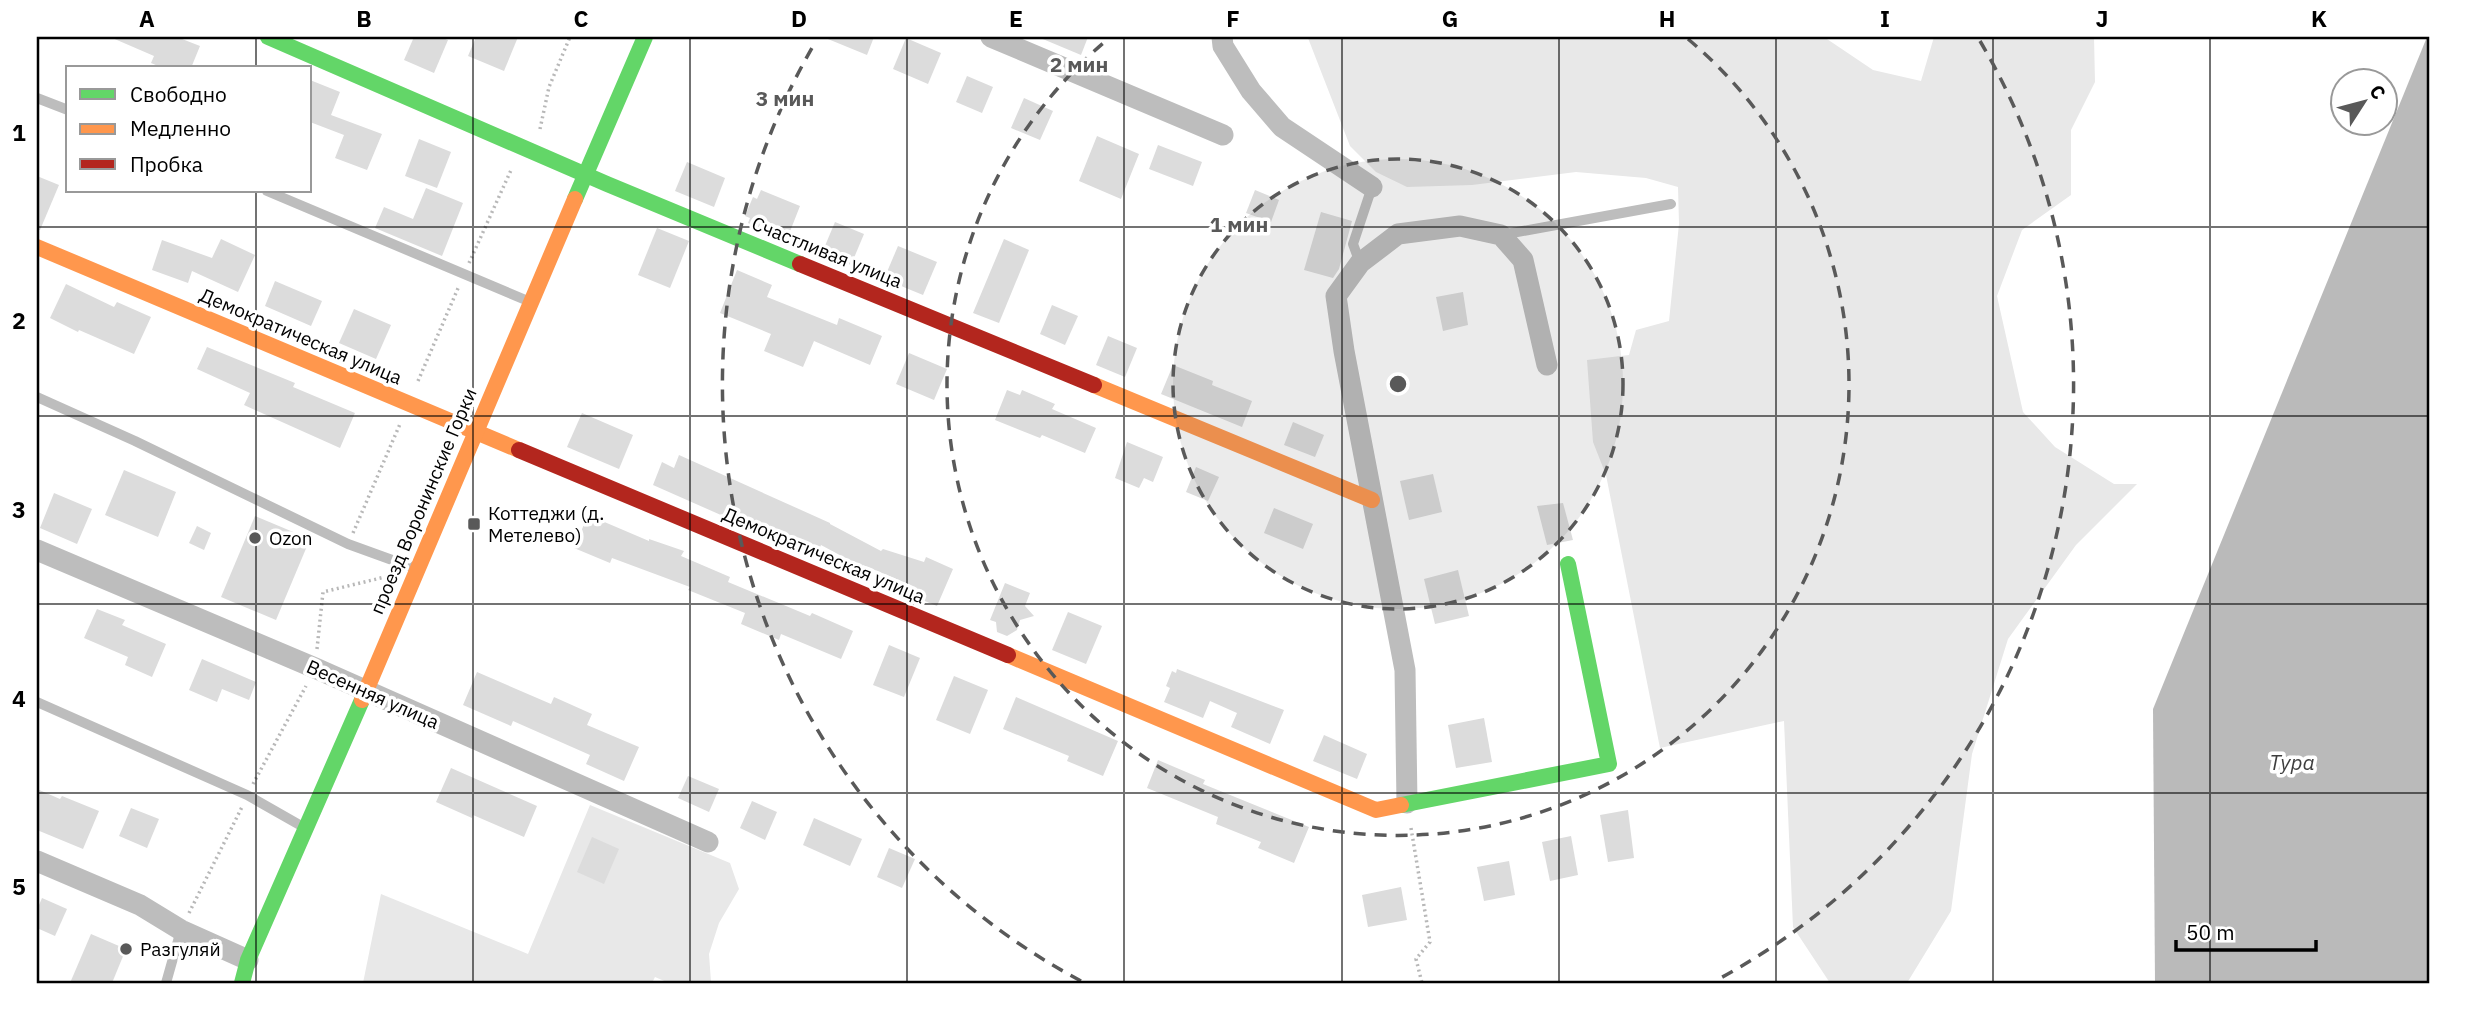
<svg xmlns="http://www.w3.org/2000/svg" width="2466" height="1020" font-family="'IBM Plex Sans',sans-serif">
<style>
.green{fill:#e8e8e8}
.water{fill:#bababa}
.building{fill:#dcdcdc}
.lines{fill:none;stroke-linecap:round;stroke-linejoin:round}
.path{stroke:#b8b8b8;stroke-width:3.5;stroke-dasharray:2 3.5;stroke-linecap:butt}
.lane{stroke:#bdbdbd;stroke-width:10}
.street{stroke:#bdbdbd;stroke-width:21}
.fast{stroke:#63d668;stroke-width:16}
.slow{stroke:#ff974d;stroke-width:16}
.jam{stroke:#b3261e;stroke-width:16}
.grid{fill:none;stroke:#000;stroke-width:2;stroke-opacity:0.55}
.ring{fill:none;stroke:#595959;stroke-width:3.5;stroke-dasharray:12 9}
.poi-dot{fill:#595959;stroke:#fff;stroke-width:2.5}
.labels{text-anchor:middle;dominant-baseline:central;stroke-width:7;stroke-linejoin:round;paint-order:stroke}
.street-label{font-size:19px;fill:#000;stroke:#fff}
.poi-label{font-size:19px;fill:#000;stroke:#fff;text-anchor:start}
.water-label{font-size:21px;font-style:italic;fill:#3e3e3e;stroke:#fff}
.centre{fill:#595959;stroke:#fff;stroke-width:3.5}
.ring-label{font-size:21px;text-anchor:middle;font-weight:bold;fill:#595959;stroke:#fff;stroke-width:7;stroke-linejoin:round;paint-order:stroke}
.neatline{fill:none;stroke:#000;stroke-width:2.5}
.grid-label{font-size:23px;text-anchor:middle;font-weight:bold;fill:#000}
</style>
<rect width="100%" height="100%" fill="#fff"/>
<g class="green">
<polygon points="1305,37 1824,37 1873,70 1921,81 1934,37 2094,37 2095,82 2071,130 2071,195 2022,230 1997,296 2023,412 2055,447 2114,484 2137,484 2076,545 2008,639 1972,754 1951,911 1907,983 1830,983 1793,927 1784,721 1660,748 1606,475 1593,442 1587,360 1629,355 1636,330 1669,321 1679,224 1678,187 1646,178 1576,172 1472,185 1407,187 1376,172 1350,146 1308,38"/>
<polygon points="590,805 730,863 739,889 719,923 709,954 711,982 669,983 655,977 652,983 363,983 381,894 528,954"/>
</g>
<polygon class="water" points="2427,37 2429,37 2429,983 2155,983 2153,709"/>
<g class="building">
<polygon points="110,37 177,37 200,46 191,68 163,68 151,63 154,56"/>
<polygon points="414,37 440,37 448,40 434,73 404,60"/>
<polygon points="476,37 518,37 504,71 468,56"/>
<polygon points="823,37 874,37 867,55"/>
<polygon points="1038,37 1088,37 1081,55"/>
<polygon points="906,38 941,53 928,84 893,69"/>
<polygon points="967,76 993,87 982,113 956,102"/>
<polygon points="310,80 340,92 331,115 382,134 367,170 335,158 344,135 310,122"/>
<polygon points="1024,98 1053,111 1040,140 1011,128"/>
<polygon points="1097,136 1139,154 1121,199 1079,181"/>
<polygon points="419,139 451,152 437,188 405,176"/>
<polygon points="1158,145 1202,162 1193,186 1149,169"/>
<polygon points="687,162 725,178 714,207 675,191"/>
<polygon points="37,176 59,185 40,230 37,230"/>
<polygon points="426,188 463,203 442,256 375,228 384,207 413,219"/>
<polygon points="761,190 800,206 787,239 748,223 750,218 745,216 753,197 757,199"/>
<polygon points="1255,190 1279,200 1271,222 1246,213"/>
<polygon points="1321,212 1352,221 1339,269 1333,278 1304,270"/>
<polygon points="835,222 864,234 851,265 822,253"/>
<polygon points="657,228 689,241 670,288 638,275"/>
<polygon points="221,239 255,255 238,292 192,271 188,283 152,270 162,240 212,258"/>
<polygon points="1004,239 1029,250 999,323 973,313"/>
<polygon points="898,246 937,262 923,295 884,279"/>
<polygon points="737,270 772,285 767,297 837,325 839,318 882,336 870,365 814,341 803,367 764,351 771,334 720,313"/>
<polygon points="275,281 322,301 311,326 265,306"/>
<polygon points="66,284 114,307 117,302 151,317 134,354 79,330 78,332 50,318"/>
<polygon points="1463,292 1468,325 1443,331 1436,297"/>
<polygon points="1052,305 1078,316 1065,345 1040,334"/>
<polygon points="354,309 391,325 376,359 339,343"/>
<polygon points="1108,336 1137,348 1125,377 1096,365"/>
<polygon points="207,347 295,383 293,387 355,413 340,448 244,405 250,393 197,369"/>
<polygon points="909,353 947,369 934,400 896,384"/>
<polygon points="1173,365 1213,381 1212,385 1252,401 1242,427 1161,394"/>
<polygon points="1007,390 1020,395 1022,390 1055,404 1052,409 1096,428 1085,453 1042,435 1040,438 995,420"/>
<polygon points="582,413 633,435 619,469 567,447"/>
<polygon points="1293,422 1324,435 1315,457 1284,445"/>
<polygon points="1127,442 1163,457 1153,482 1144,478 1139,488 1115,478"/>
<polygon points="679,455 830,523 830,524 881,551 883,549 924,562 926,557 953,569 937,606 910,595 913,586 863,565 862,567 821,545 819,550 750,521 748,527 653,485 662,462 674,468"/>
<polygon points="1196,467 1219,477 1208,501 1186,492"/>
<polygon points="124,470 176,492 158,537 105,515"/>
<polygon points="1433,474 1442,512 1409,520 1400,481"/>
<polygon points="54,493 92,509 77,544 40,528"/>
<polygon points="1563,503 1573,540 1547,545 1537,506"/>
<polygon points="1274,508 1313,524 1303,549 1264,533"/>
<polygon points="588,515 649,541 649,539 684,551 681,556 730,577 728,582 810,616 812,613 853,631 841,659 781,634 779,640 741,624 745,613 688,590 690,587 612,558 610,563 574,548"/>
<polygon points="255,516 310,539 276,620 221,597"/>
<polygon points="197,526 211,533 204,550 189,543"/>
<polygon points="1458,570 1469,616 1435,624 1424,579"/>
<polygon points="1005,583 1030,593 1025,606 1034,616 1020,620 1017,630 1007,636 997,632 996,622 990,620"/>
<polygon points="97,609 125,620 122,625 166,644 152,677 125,665 128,657 84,638"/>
<polygon points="1068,612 1102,626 1086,664 1052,650"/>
<polygon points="889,645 920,658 904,697 873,685"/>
<polygon points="202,659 256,682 249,700 222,689 217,702 189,690"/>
<polygon points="1177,669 1284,710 1270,744 1231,727 1237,713 1210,701 1203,718 1164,702 1170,688 1166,686 1172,671 1176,673"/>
<polygon points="477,672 551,704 554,697 592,714 587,725 639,747 624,781 586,764 590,755 513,721 511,726 463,705"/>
<polygon points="954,676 988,690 970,734 936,720"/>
<polygon points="1016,697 1118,741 1103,776 1067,761 1069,756 1003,729"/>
<polygon points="1484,718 1492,762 1456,768 1448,725"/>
<polygon points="1324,735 1367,754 1357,779 1313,761"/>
<polygon points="1158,760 1205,780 1203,784 1309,827 1294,863 1258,848 1261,842 1216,824 1218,817 1147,788"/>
<polygon points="451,768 537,806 524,837 473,815 472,818 436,802"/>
<polygon points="688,776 719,789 709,812 678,798"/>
<polygon points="37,789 60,799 62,796 99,811 83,849 37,830"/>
<polygon points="752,801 777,812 765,840 740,828"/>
<polygon points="131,808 159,819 147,848 119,836"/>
<polygon points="1628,810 1634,858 1608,862 1600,815"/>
<polygon points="814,818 862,839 850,866 803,845"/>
<polygon points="1571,836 1578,875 1550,881 1542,842"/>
<polygon points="592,837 619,849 604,884 577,872"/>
<polygon points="889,848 915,859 902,888 877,877"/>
<polygon points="1509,861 1515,895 1484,901 1477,867"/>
<polygon points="1401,887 1407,920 1368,927 1362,895"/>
<polygon points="42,898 67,909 55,936 37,928 37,910"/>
<polygon points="91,934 126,949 112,983 70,983"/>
</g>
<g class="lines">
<g class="path">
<polyline points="540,129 549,87 570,37"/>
<polyline points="469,263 512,168"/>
<polyline points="418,381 459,286"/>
<polyline points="353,533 400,424"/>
<polyline points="317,649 323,592 389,576"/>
<polyline points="253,784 306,686"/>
<polyline points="1411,828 1430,942 1416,959 1422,983"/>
<polyline points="189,913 242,807"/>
</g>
<g class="lane">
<polyline points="37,98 68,110"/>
<polyline points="267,191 528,301"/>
<polyline points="1501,235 1671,204"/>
<polyline points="1360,263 1353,244 1372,187"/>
<polyline points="37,397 135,441 348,544 417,569"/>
<polyline points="37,702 247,795 305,828"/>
<polyline points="166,983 181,930"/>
</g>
<g class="street">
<polyline points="991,37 1223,135"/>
<polyline points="1222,37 1223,46 1251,91 1282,127 1372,187"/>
<polyline points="37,550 315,668 708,842"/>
<polyline points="1407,803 1405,670 1344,351 1336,296 1360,263 1398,234 1460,226 1501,235 1523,260 1547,365"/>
<polyline points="37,861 140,905 181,930 248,960"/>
</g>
<g class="fast">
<polyline points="268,37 607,184 800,264"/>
<polyline points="575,199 645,37"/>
<polyline points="1401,805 1609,764 1568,564"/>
<polyline points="242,983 248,960 362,700"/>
</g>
<g class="slow">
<polyline points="37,247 519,450"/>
<polyline points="1094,385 1372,500"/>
<polyline points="1008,655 1376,810 1401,805"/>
<polyline points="362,700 575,199"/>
</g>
<g class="jam">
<polyline points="800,264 1094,385"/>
<polyline points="519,450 1008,655"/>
</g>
</g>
<path class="grid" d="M 256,37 L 256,68M 473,37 L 473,983M 690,37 L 690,983M 907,37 L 907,983M 1124,37 L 1124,983M 1342,37 L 1342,983M 1559,37 L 1559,983M 1776,37 L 1776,983M 1993,37 L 1993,983M 2210,37 L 2210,983M 256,191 L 256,983M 37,227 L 2429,227M 37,416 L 2429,416M 37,604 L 2429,604M 37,793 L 2429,793"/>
<circle cx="1398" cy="384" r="225" fill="#595959" fill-opacity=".12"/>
<g class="ring">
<circle cx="1398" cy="384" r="225"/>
<path d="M1688 39A451 451 0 1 1 1108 39"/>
<path d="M1081 981A676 676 0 0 1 816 41M1980 41A676 676 0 0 1 1715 981"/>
</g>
<g class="poi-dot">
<rect x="467" y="517" width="14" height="14" rx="3.5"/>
<circle cx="255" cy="538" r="7"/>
<circle cx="126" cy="949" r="7"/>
</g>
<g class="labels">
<g class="street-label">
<text transform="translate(827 252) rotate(22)">Счастливая улица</text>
<text transform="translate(301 336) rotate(23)">Демократическая улица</text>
<text transform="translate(423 501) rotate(-67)">проезд Воронинские Горки</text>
<text transform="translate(824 555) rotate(23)">Демократическая улица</text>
<text transform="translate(373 694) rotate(24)">Весенняя улица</text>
</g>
<g class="poi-label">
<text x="488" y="513">Коттеджи (д.<tspan x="488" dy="22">Метелево)</tspan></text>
<text x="269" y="538">Ozon</text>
<text x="140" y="949">Разгуляй</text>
</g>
<g class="water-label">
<text x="2292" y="762">Тура</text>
</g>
</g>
<circle cx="1398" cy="384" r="10" class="centre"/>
<g class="ring-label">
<text x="1079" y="72">2 мин</text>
<text x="785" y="106">3 мин</text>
<text x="1239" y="232">1 мин</text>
</g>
<rect width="2466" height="1020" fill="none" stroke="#ffffff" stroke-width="77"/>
<rect x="66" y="66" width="245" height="126" fill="#ffffff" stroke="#999999" stroke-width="2"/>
<rect x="80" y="89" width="35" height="10" fill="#63d668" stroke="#999999" stroke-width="2"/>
<text x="130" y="102" font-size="21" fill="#000000">Свободно</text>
<rect x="80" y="124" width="35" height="10" fill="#ff974d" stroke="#999999" stroke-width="2"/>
<text x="130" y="136" font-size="21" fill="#000000">Медленно</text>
<rect x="80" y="159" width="35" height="10" fill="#b3261e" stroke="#999999" stroke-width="2"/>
<text x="130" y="172" font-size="21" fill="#000000">Пробка</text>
<g transform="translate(2364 102) rotate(54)"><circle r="33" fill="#ffffff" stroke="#999999" stroke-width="2"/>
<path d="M0-5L12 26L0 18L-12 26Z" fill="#595959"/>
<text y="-10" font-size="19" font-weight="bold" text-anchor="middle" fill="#000000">С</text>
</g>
<path d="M2176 940v10h140v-10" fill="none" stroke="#000000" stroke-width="3.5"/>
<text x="2186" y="940" font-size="21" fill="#000000" stroke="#ffffff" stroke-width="5" paint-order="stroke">50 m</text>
<rect x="38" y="38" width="2390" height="944" class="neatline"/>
<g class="grid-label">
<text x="147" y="27">A</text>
<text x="364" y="27">B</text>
<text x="581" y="27">C</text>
<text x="799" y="27">D</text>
<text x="1016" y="27">E</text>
<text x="1233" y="27">F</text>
<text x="1450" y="27">G</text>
<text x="1667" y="27">H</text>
<text x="1885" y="27">I</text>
<text x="2102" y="27">J</text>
<text x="2319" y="27">K</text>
<text x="19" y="141">1</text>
<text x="19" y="329">2</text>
<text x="19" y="518">3</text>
<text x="19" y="707">4</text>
<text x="19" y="895">5</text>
</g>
</svg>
